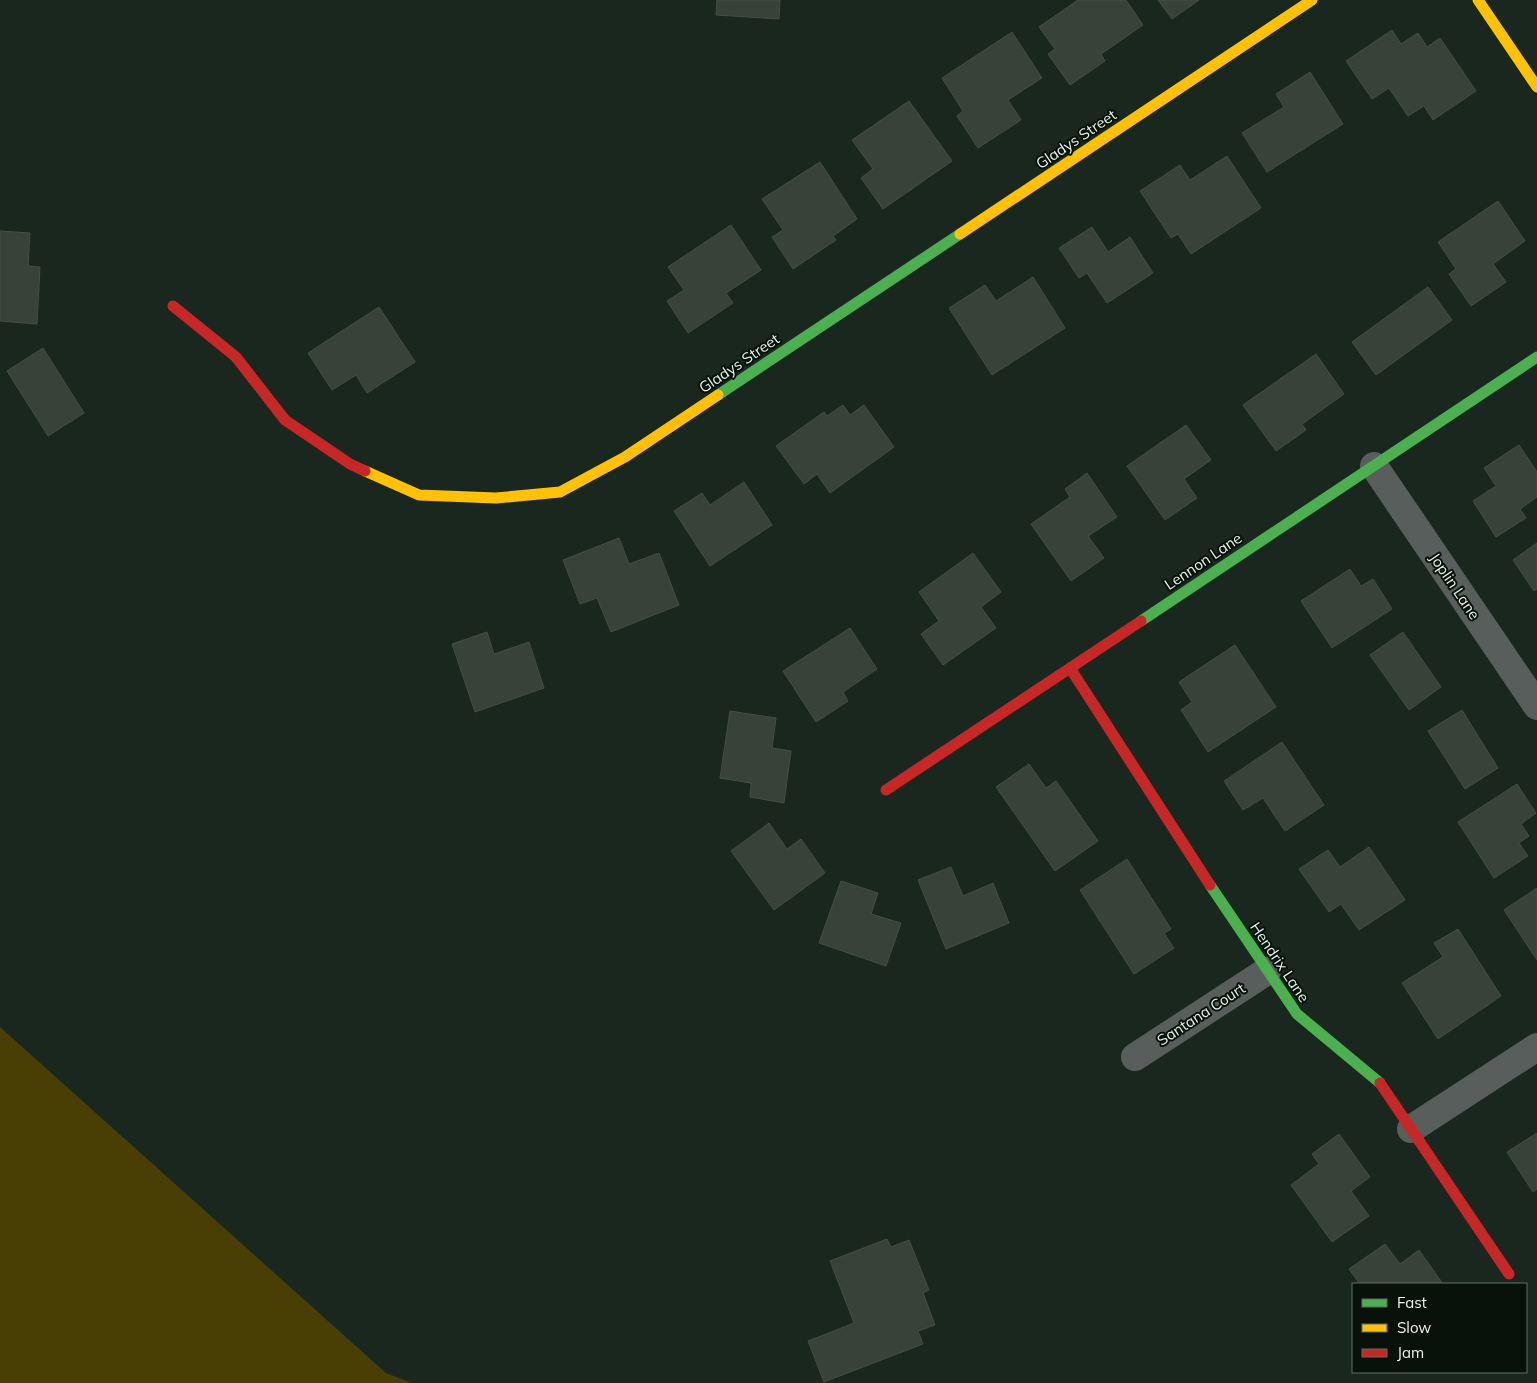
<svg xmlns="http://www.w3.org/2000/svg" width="1537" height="1383" font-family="Mulish,sans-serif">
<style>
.green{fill:#493f05}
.building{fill:#394239;stroke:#454e44}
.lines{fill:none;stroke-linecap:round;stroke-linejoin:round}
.street{stroke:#585e5c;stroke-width:28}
.fast{stroke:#4caf50;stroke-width:11}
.slow{stroke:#ffc107;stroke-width:11}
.jam{stroke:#c62828;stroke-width:11}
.labels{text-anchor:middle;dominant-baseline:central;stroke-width:4;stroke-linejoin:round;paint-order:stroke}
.street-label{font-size:15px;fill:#e6f4ea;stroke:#08120b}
</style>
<rect width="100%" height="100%" fill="#1a271e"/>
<polygon class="green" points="0,1027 386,1373 412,1383 0,1383"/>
<g class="building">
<polygon points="717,0 780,0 779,19 716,15"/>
<polygon points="1078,0 1126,0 1143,25 1101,54 1105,61 1070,85 1048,54 1055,49 1039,27"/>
<polygon points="1158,0 1199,0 1172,19"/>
<polygon points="1392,30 1401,44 1418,33 1427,47 1440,38 1476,91 1433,120 1424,106 1408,116 1389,88 1372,99 1346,61"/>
<polygon points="1012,32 1042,78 1008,100 1021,120 978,148 957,116 963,111 942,78"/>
<polygon points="1310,72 1343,124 1267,172 1242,133 1284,107 1276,94"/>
<polygon points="909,101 952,161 883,209 861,178 873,169 852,140"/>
<polygon points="1227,156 1261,208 1191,254 1178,234 1171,238 1140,191 1180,165 1190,180"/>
<polygon points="820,162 857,219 833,236 836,240 793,269 772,237 783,230 762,199"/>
<polygon points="1498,201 1525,241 1493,264 1506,282 1471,306 1449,274 1456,269 1438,242"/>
<polygon points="731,225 761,270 726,293 733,303 688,333 667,301 684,290 668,267"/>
<polygon points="1092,227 1108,252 1130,237 1153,273 1107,303 1087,273 1079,278 1059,248"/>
<polygon points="0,231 30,233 28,266 40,267 37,324 0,321"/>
<polygon points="1033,277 1065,328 992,375 949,308 985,285 996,301"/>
<polygon points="1428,287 1452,320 1376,375 1352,342"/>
<polygon points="379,307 415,362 367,393 356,375 332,390 308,353"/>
<polygon points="43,348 84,413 48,436 7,371"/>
<polygon points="1316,354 1344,394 1302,424 1306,430 1276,451 1243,405"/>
<polygon points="843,405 850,415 864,405 894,447 830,493 817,474 804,484 776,446 824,412 827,416"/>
<polygon points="1186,425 1211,460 1184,479 1197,498 1165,520 1127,466"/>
<polygon points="1519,445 1537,472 1537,497 1520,509 1526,518 1496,537 1473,501 1496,486 1484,468"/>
<polygon points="1087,473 1117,517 1088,536 1104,558 1071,581 1031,524 1070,497 1065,489"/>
<polygon points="744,482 772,525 710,566 674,511 702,493 710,505"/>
<polygon points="619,538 629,564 659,553 679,605 611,632 597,598 580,604 563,560"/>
<polygon points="1537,543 1537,589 1534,591 1513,560"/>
<polygon points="973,553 1001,592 981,607 996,628 943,665 921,634 939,621 919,592"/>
<polygon points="1350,569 1361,586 1373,579 1392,609 1332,648 1301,601"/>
<polygon points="850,628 877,669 843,692 848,701 816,722 783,671"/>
<polygon points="487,632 494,654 529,642 544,688 475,712 452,644"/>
<polygon points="1403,632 1441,687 1409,710 1370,655"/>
<polygon points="1235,645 1276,707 1208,752 1181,710 1192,702 1179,682"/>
<polygon points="1462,710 1498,768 1465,789 1428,731"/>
<polygon points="730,711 776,718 772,748 791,751 784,803 750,797 751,783 720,778"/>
<polygon points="1282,742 1324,805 1285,831 1263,798 1243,810 1224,781"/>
<polygon points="1029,764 1046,788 1056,781 1098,841 1055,871 996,787"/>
<polygon points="1517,784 1536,813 1521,824 1529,836 1519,843 1528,856 1494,878 1458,822"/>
<polygon points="769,823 787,849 801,839 825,873 774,910 731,851"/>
<polygon points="1369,847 1405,900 1359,930 1341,904 1329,912 1299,869 1328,850 1340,867"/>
<polygon points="1127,859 1171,929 1164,933 1174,948 1134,974 1080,890"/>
<polygon points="951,867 963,896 993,883 1009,923 946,949 918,880"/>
<polygon points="841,881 878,893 871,914 901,923 886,966 819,943"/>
<polygon points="1537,888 1537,960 1504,910"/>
<polygon points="1458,929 1501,996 1438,1039 1402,983 1443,957 1434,943"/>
<polygon points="1537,1133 1537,1189 1533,1192 1507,1152"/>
<polygon points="1339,1134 1370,1177 1351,1191 1369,1216 1332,1242 1291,1185 1319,1164 1312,1154"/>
<polygon points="887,1239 891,1247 909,1240 929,1290 923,1293 935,1325 918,1331 923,1344 824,1382 808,1341 854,1323 830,1261"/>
<polygon points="1385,1244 1400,1264 1419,1250 1443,1284 1360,1284 1349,1269"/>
</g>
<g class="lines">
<g class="street">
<polyline points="1374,466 1537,706"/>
<polyline points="1135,1057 1267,971"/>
<polyline points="1411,1129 1537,1047"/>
</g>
<g class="fast">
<polyline points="718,395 960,234"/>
<polyline points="1141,621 1537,357"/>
<polyline points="1210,885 1297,1014 1380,1083"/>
</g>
<g class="slow">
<polyline points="1478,0 1537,87"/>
<polyline points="960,234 1312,0"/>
<polyline points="365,471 419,495 496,498 560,492 625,457 718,395"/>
</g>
<g class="jam">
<polyline points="173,306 236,357 285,420 350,464 365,471"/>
<polyline points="1070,668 1210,885"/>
<polyline points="886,790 1141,621"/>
<polyline points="1380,1083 1509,1274"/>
</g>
</g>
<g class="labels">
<g class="street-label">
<text transform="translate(1076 139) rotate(-34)">Gladys Street</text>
<text transform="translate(739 363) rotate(-34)">Gladys Street</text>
<text transform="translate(1203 561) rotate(-34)">Lennon Lane</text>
<text transform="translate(1455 586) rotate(56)">Joplin Lane</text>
<text transform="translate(1280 962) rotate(56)">Hendrix Lane</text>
<text transform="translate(1201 1014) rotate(-33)">Santana Court</text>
</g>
</g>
<rect x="1352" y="1283" width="175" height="90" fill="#08120b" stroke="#616c64"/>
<rect x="1362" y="1299" width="25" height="8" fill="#4caf50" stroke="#616c64"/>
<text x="1397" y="1308" font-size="15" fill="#e6f4ea">Fast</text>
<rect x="1362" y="1324" width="25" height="8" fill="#ffc107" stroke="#616c64"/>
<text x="1397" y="1333" font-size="15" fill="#e6f4ea">Slow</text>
<rect x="1362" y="1349" width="25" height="8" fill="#c62828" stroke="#616c64"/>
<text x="1397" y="1358" font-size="15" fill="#e6f4ea">Jam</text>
</svg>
